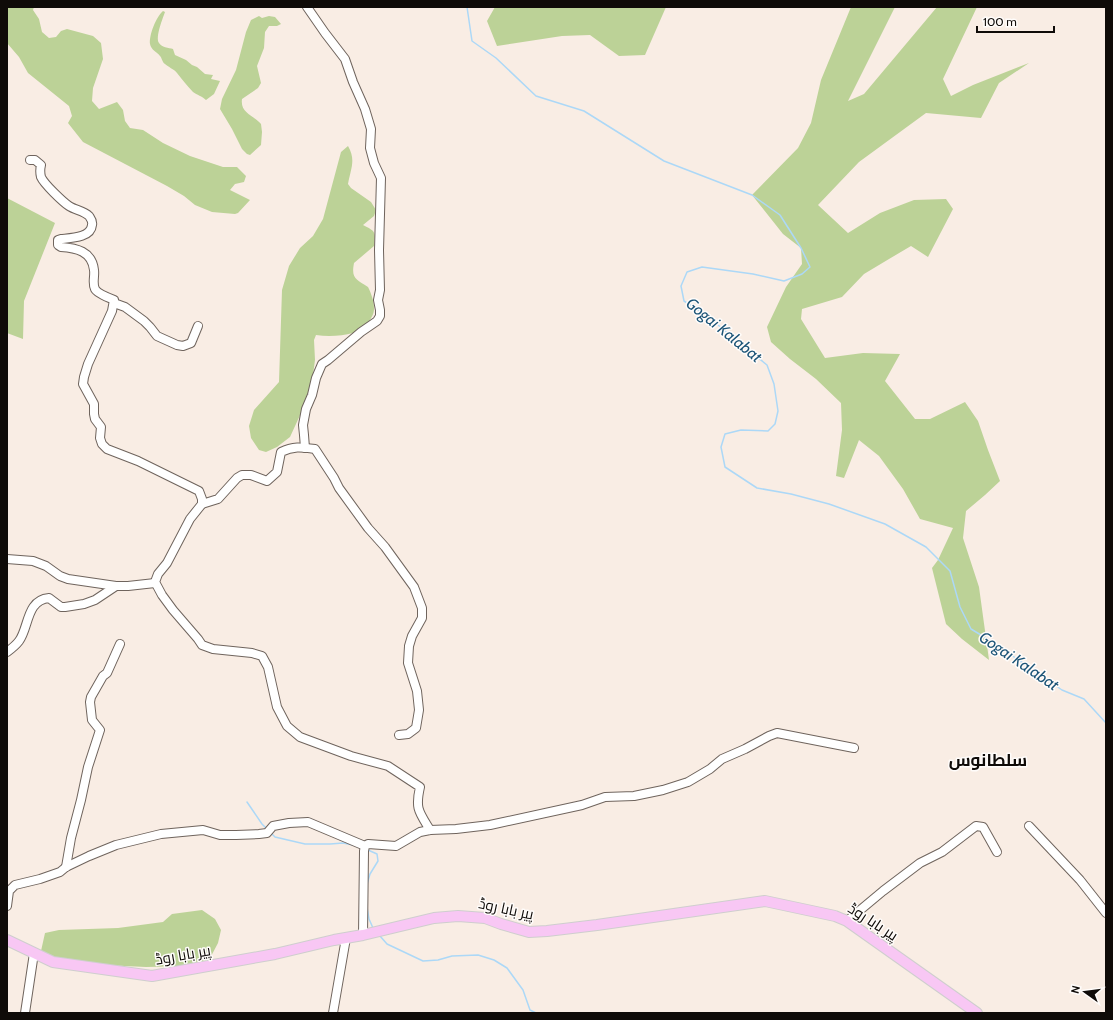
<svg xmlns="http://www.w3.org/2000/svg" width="1113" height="1020" font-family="Cabin,Cairo,sans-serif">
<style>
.green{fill:#bcd297}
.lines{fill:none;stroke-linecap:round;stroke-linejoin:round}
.stream{stroke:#acd8f7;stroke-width:1.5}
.minor-casing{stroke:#6f645d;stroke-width:10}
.major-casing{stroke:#cfcece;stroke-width:12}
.minor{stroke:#fff;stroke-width:8}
.major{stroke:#f8c7f4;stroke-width:10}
.labels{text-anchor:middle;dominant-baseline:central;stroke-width:3;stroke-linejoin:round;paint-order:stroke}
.street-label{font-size:15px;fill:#0f0b08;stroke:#fffcfa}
.water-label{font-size:16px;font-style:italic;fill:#1c5477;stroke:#fffcfa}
.quarter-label{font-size:17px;font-weight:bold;fill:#0f0b08;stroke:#fffcfa}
</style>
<rect width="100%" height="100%" fill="#f9ede4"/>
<g class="green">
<polygon points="7,7 34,7 33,10 39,19 42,32 49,38 56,37 61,31 67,29 93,36 101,43 103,59 93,88 92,101 99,109 117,102 123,110 125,121 130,128 143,130 163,143 190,156 223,167 237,167 246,176 244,182 235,184 230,190 250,200 238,213 235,214 212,212 195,205 184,196 167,186 83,142 68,123 72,116 69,106 28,73 19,57 7,43"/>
<polygon points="495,7 666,7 645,55 619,56 590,35 562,36 497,46 487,21"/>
<polygon points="851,7 895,7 848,101 864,94 937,7 977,7 943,79 951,96 973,85 1029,63 999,83 981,118 926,113 859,162 818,205 848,233 880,213 914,200 946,199 953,209 928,257 911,246 889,259 864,274 842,297 802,309 801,319 825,358 863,353 900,354 885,381 915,419 930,419 965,402 978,421 988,450 1000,481 985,495 966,511 963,538 979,587 989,660 962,639 946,624 932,568 938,560 953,528 920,519 903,489 879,456 859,440 844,478 836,476 842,430 841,403 816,379 790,359 771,342 767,327 786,287 802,264 801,248 783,234 752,195 798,148 811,123 821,80"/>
<path d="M 163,11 L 165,12 C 163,18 155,37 159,43 C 161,47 169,48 173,49 L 175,55 L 186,60 L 192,65 L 197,67 L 205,74 L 213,75 L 211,79 L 220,81 L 214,94 L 206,100 C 202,96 197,95 193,92 C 187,86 182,79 177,73 C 174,69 168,67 165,64 C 162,62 162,58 160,56 C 157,52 151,50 150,44 C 149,35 156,17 163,11 Z"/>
<path d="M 259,16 L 262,18 L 269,16 L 275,17 L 281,24 L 277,26 L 269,26 L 265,32 L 264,48 L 257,66 L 261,83 L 258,88 L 242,99 C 240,113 253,115 261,124 L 262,132 L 261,145 L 250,155 L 247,154 L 242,149 L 232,129 L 220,109 L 222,99 L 236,70 L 246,32 L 251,20 Z"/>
<path d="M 348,146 C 356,160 351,168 348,184 L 351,188 L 371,202 L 376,210 L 374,216 L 363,225 C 377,232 375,232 374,246 L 354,263 C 351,279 356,279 368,287 C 371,293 374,301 374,308 C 375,318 362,331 353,333 C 342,336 328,337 316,335 L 314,340 L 315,360 L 312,382 L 307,400 L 290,437 L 277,447 L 266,452 L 259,450 L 251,438 L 249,426 L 254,410 L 279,382 L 282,290 L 289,266 L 300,248 L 313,236 L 323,219 L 341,152 Z"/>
<polygon points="7,198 55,223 24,301 23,339 7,333"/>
<polygon points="202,910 215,919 221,930 218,943 208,962 191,966 146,967 103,965 53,957 41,951 45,933 59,930 118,928 163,922 172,914"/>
</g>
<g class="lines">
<g class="stream">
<polyline points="467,7 472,41 496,58 536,96 584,111 664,161 752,195 780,215 801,248 810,267 802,274 784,281 753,274 702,267 687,272 681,286 684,301 707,316 767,365 774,384 778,411 775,424 768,431 741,430 725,434 721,447 725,467 757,488 791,494 829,504 885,524 926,547 950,571 960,607 971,629 991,641 1062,690 1084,699 1106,723"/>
<polyline points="247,802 262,824 267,829"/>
<polyline points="271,833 275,837 305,844 330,844 343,843 353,845"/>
<polyline points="367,884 370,874 378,861 377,854 368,850"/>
<polyline points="367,907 369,919 373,928"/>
<polyline points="380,936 387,944 423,961 438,960 452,956 478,955 494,960 507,968 523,990 530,1010 536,1013"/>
<polyline points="621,1013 629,1013"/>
</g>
<defs>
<g id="minor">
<path d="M 30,160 L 35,160 L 41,165 C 40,169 40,173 41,177 C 44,184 63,202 69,206 C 75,210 84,211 89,216 C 91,219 93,221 92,225 C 91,238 70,238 61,239 L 58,240 L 58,245 L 61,247 C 76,248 92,251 94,270 C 95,276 92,283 95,289 C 97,293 109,298 114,300 L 112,311 L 88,364 L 84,377 L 83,384 L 94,404 L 94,414 L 95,419 L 101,427 L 100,438 L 102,444 L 107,449 L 138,461 L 199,491 L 202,499 L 202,504 L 190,519 L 167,563 L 158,574 L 155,582 L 162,595 L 173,610 L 198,639 L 202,645 L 213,649 L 252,653 L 262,656 L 268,667 L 277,707 L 287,726 L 300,737 L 351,756 L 388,766 L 420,787 C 415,809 419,812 430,830"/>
<polyline points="114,303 125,307 144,321 150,327 157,336 177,345 183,346 191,343 198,326"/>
<polyline points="305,448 304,435 303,425 306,409 312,395 316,378 322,364 328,360 361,332 377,321 380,316 380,310 378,300 380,290 379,250 381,178 374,163 370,148 371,129 365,109 353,82 345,59 325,33 307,7"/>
<path d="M 202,504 L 218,499 L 237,478 L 242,475 L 251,475 L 267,481 L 277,472 L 281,452 C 293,446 301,447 315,449 L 334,478 L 339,488 L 368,528 L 385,547 L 414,587 L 422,608 L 422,618 L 412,636 L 409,646 L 408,663 L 417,691 L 419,710 L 416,728 L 408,734 L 399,735"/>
<polyline points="7,559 33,561 46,566 60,576 68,579 116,586"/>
<path d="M 7,652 C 11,649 16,645 19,641 C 29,628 26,600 49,598 L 61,607 L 65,607 L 84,604 L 95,600 L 116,586 L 128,586 L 155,583"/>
<polyline points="1029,826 1080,880 1106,913"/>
<polyline points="66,867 71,838 81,800 88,767 100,730 92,720 90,702 91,697 103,676 107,673 120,644"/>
<polyline points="7,906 9,891 15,885 40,879 60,872 66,867 89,856 116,845 161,834 203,830 220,835 236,835 259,834 267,833 273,826 289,823 308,822 365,846"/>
<polyline points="847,921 883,891 920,863 942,852 976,826 983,827 997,852"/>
<polyline points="363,935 364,851 365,846 368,844 396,846 420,832 430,830 456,829 490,825 582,805 605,797 634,796 663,790 688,782 710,769 722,759 745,749 769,736 777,733 854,748"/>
<polyline points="25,1013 34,953"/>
<polyline points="333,1013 346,938"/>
</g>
<polyline id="major" points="7,940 53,962 152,976 275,954 334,940 363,935 434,918 458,916 485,918 501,924 529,932 547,931 597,925 765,901 835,916 847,921 977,1013"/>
</defs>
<use href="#minor" class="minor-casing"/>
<use href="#major" class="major-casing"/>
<use href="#minor" class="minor"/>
<use href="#major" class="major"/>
</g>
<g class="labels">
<g class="street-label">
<text transform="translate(506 909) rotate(12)">پیر بابا روڈ</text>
<text transform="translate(873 922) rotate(33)">پیر بابا روڈ</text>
<text transform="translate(183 955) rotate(-10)">پیر بابا روڈ</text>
</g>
<g class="water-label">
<text transform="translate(724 330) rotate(39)">Gogai Kalabat</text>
<text transform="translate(1019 661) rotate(34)">Gogai Kalabat</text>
</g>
<g class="quarter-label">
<text x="988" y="760">سلطانوس</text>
</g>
</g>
<rect width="1113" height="1020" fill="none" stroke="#0f0b08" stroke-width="16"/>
<g transform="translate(1085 992) rotate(284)" stroke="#fffcfa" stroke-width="3" paint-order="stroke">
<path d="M0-3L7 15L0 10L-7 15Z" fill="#0f0b08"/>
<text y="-6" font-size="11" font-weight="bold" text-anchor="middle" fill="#0f0b08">N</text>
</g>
<path d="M977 26v6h77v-6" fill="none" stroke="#0f0b08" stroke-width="2"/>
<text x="983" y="26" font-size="12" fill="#0f0b08" stroke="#fffcfa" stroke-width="3" paint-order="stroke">100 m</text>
</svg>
